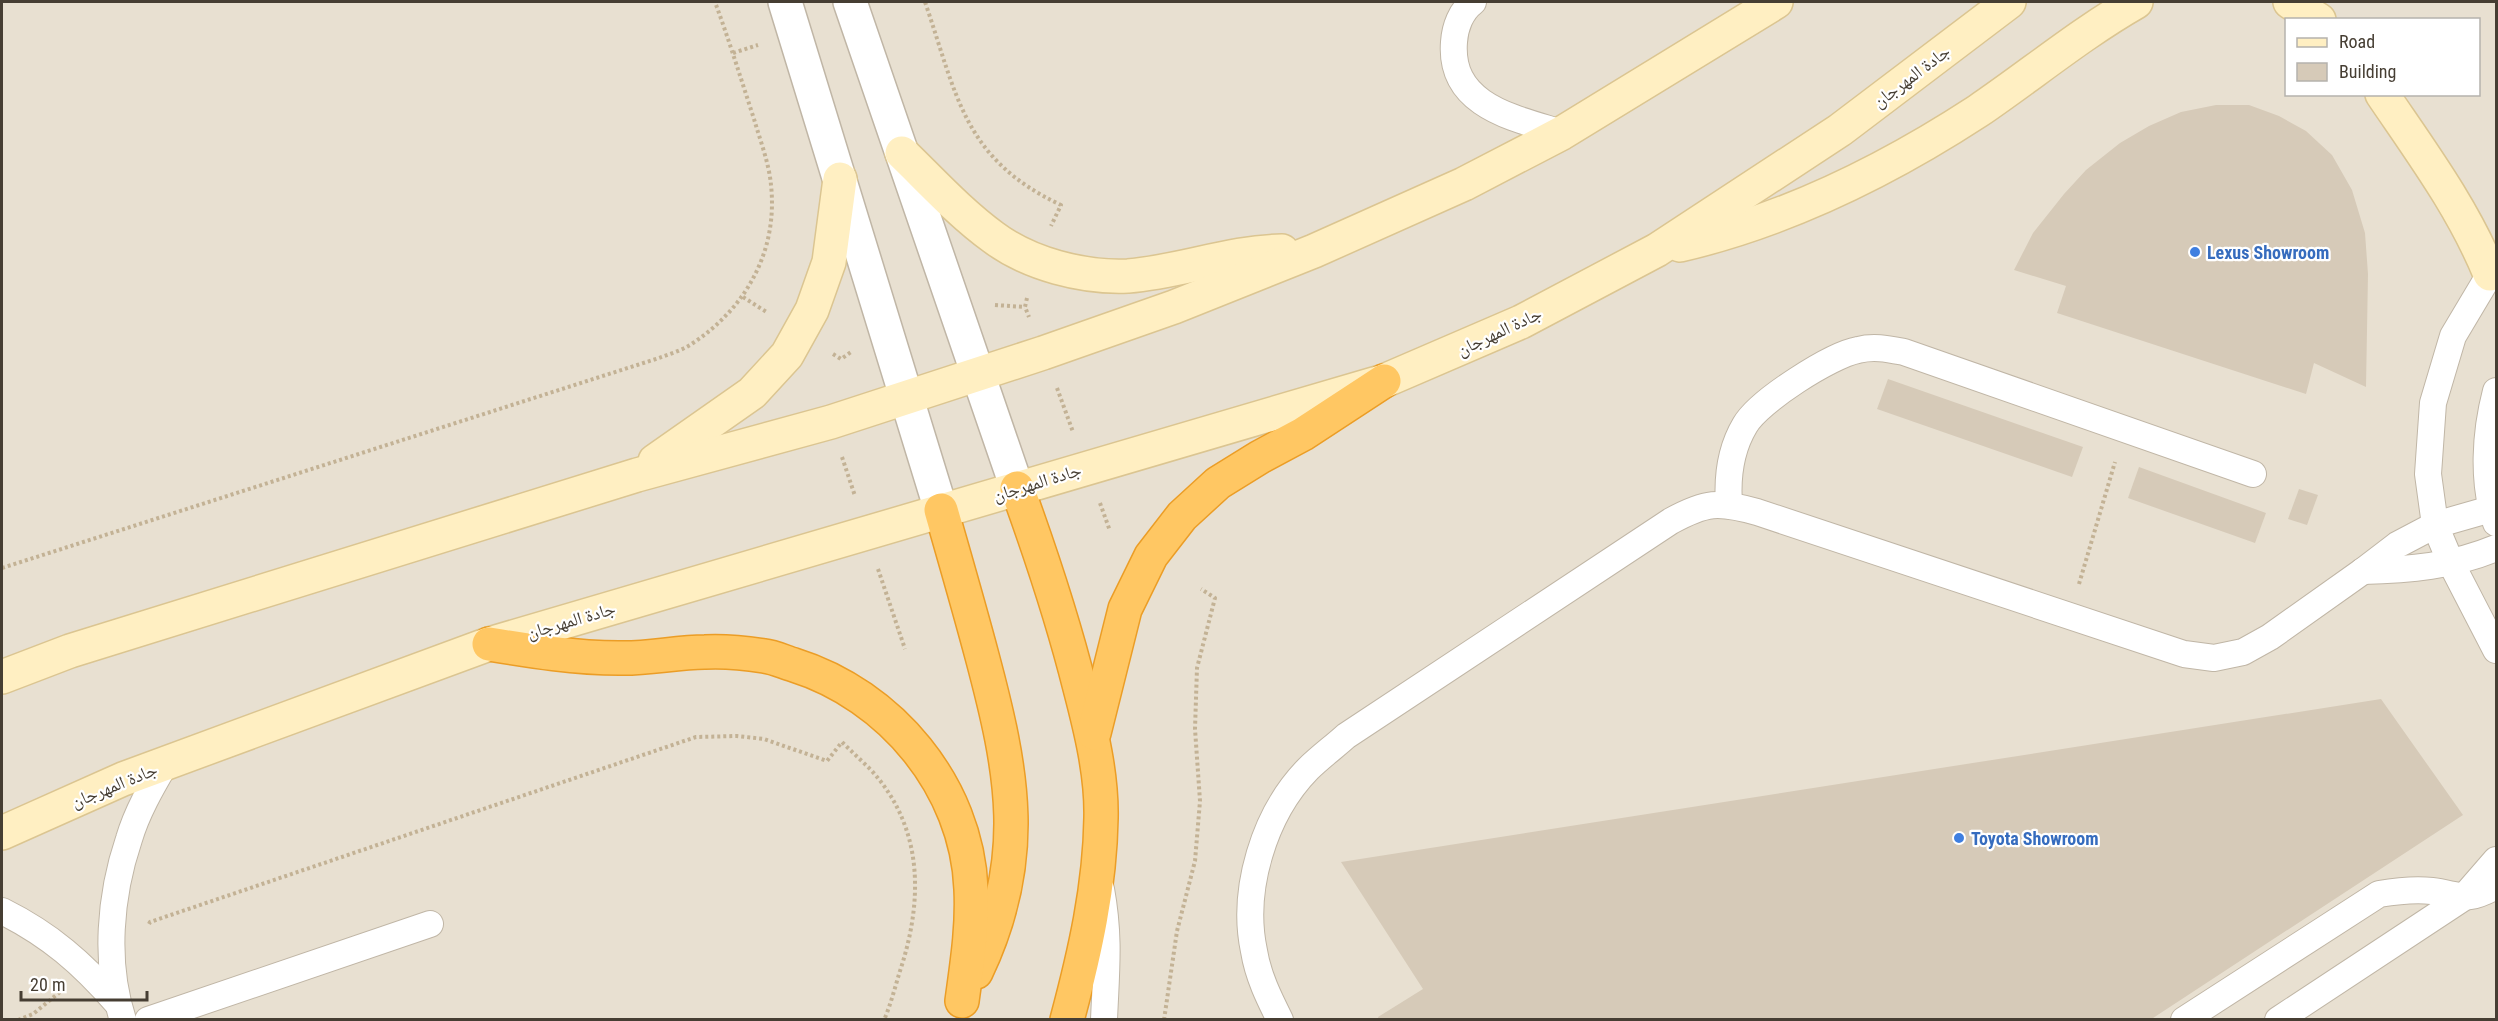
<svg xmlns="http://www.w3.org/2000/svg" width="2498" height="1021" font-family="'Roboto Condensed','Noto Naskh Arabic',sans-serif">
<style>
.residential{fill:#e8e0d1;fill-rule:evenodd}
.building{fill:#d6cab8}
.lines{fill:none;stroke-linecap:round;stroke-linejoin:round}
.service-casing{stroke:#c0b6a6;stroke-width:28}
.tertiary-casing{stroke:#c0b6a6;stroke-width:36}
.secondary-casing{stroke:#dbc591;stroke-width:36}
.motorway-casing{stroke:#eb9d26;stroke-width:36}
.path{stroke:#c3b295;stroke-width:4;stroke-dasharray:3 3;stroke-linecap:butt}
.service{stroke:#fff;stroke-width:26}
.tertiary{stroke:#fff;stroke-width:33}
.secondary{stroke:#ffefc2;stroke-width:33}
.motorway{stroke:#ffc763;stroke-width:33}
.shop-dot{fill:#3f7fe0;stroke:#fff;stroke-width:2}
.labels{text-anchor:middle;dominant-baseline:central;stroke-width:4.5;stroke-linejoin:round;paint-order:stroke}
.street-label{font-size:18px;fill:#463e33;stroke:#fff}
.shop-label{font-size:18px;font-weight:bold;fill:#366cbe;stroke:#fff;text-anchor:start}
</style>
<rect width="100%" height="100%" fill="#f4eee4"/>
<path class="residential" d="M 2,2 L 2496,2 L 2496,1019 L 2,1019 ZM 2286,20 L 2478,20 L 2478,94 L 2286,94 Z"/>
<g class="building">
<polygon points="2216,105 2249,105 2279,116 2306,131 2332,155 2352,190 2365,233 2368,274 2366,387 2314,363 2306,394 2057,313 2066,286 2014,270 2033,233 2064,194 2086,170 2120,143 2149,126 2181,112"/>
<polygon points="1888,379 2083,447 2072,477 1877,409"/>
<polygon points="2139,467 2266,513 2255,543 2128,498"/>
<polygon points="2299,489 2318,495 2307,525 2288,519"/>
<polygon points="2381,699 2463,815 2150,1020 1379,1020 1378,1017 1423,989 1341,862"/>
</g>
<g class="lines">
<defs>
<g id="service">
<path d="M 1473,2 C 1461,11 1455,27 1454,42 C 1449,106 1514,118 1562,133"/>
<polyline points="2496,267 2490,274 2453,336 2433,403 2428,474 2435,525 2451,563 2496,650"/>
<path d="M 1729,504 C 1727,476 1730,450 1745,425 C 1759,401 1831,355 1858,350 C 1874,346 1888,349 1904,352 L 2253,474"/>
<path d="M 2496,523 C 2482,482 2485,433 2496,391"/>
<path d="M 2363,571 C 2409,570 2453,566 2496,548"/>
<path d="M 1101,889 C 1110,938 1106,971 1104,1020"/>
<path d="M 2,911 C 50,935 82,963 117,1003"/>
<path d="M 123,1020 C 104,963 110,895 129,839 C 137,812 151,788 165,764"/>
<polyline points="148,1020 430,924"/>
<path d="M 1280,1020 C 1269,998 1258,976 1254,951 C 1241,890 1264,814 1308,769 C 1320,757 1334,747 1346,736 L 1671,521 C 1706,502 1718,501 1757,512 L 2184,654 L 2214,658 L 2243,652 L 2270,637 L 2363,571 L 2397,545 L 2435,525 L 2491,509"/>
<path d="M 2184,1020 L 2379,894 C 2397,891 2414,889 2432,891 C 2462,895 2466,903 2496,886"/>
<polyline points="2278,1020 2463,898 2496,860"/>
</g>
<g id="tertiary">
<polyline points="785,2 941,510"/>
<polyline points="850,2 1017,488"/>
</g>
<g id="secondary">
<polyline points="2290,2 2319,20"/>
<path d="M 2382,94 C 2422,153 2463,208 2490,274"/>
<path d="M 902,153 C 931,181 960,213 993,237 C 1029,264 1083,278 1128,276 C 1180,272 1229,252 1282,251"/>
<path d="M 1680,245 C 1787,220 1886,171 1978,111 C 2031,75 2080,34 2136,2"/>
<polyline points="655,461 752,393 787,355 812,310 829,262 840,179"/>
<polyline points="2,677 70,651 637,475 831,422 1043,353 1174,307 1314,251 1464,184 1562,133 1776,2"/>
<polyline points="2,833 123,779 489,644 1384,381 1521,322 1657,250 1840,130 2009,2"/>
</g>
<g id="motorway">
<path d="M 1017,488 C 1041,554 1063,620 1080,688 C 1091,730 1102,775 1101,818 C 1100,887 1085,953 1067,1020"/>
<path d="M 941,510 C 955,559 969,607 982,656 C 1013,772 1030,859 976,972"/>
<path d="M 489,644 C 532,651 575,658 619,658 C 648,659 676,652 705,652 C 724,651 745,653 764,656 C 774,657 784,662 794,665 C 890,695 967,786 971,889 C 973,927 967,964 962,1001"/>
<polyline points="1094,733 1125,609 1151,556 1182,516 1218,483 1260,457 1303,434 1384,381"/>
</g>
</defs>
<use href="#service" class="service-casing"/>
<use href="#tertiary" class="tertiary-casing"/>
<use href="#secondary" class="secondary-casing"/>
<use href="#motorway" class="motorway-casing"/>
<g class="path">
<path d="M 925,2 C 957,95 963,159 1061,205 L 1051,226"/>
<polyline points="733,53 758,45"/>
<polyline points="743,297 768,313"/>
<polyline points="1027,298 1025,307 1029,317"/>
<polyline points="995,305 1025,307"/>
<polyline points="833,354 841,359 851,352"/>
<polyline points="1057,388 1073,432"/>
<polyline points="842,457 855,496"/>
<polyline points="1100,503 1110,531"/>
<path d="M 2,568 L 659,358 C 670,354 683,350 693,343 C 747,307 778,250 771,185 C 769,163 760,140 754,119 C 741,79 729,40 715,2"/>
<polyline points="878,569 905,649"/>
<polyline points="2079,584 2115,462"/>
<path d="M 149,924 L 150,922 L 696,737 L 737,736 L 764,739 L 827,761 L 842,742 C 852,752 862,761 872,771 C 924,829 923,901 900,971 C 895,987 891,1004 884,1020"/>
<polyline points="18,1020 33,1014 60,992"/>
<polyline points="1164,1020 1177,931 1195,861 1200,801 1195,729 1197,668 1215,598 1201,589"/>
</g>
<use href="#service" class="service"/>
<use href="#tertiary" class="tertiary"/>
<use href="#secondary" class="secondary"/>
<use href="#motorway" class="motorway"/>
</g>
<g class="shop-dot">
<circle cx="2195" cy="252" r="6"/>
<circle cx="1959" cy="838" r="6"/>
</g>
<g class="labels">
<g class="street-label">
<text transform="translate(1911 76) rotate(-37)">جادة المهرجان</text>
<text transform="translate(1499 331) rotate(-25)">جادة المهرجان</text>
<text transform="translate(1037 482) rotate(-17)">جادة المهرجان</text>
<text transform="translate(571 620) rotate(-16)">جادة المهرجان</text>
<text transform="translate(114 785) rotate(-22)">جادة المهرجان</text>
</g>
<g class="shop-label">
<text x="2207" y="252">Lexus Showroom</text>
<text x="1971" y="838">Toyota Showroom</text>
</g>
</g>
<rect width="2498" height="1021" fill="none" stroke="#463e33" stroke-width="6"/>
<rect x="2285" y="18" width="195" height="78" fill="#ffffff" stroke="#b5b2ad" stroke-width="1.5"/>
<rect x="2297" y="38" width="30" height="9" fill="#ffefc2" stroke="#b5b2ad" stroke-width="1.5"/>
<text x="2339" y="48" font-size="18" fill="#463e33">Road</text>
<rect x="2297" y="63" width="30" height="18" fill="#d6cab8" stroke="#b5b2ad" stroke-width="1.5"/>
<text x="2339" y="78" font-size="18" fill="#463e33">Building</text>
<path d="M21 991v9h126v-9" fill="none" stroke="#463e33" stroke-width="3"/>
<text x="30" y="991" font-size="18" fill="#463e33" stroke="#ffffff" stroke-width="4.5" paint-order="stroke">20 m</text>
</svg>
